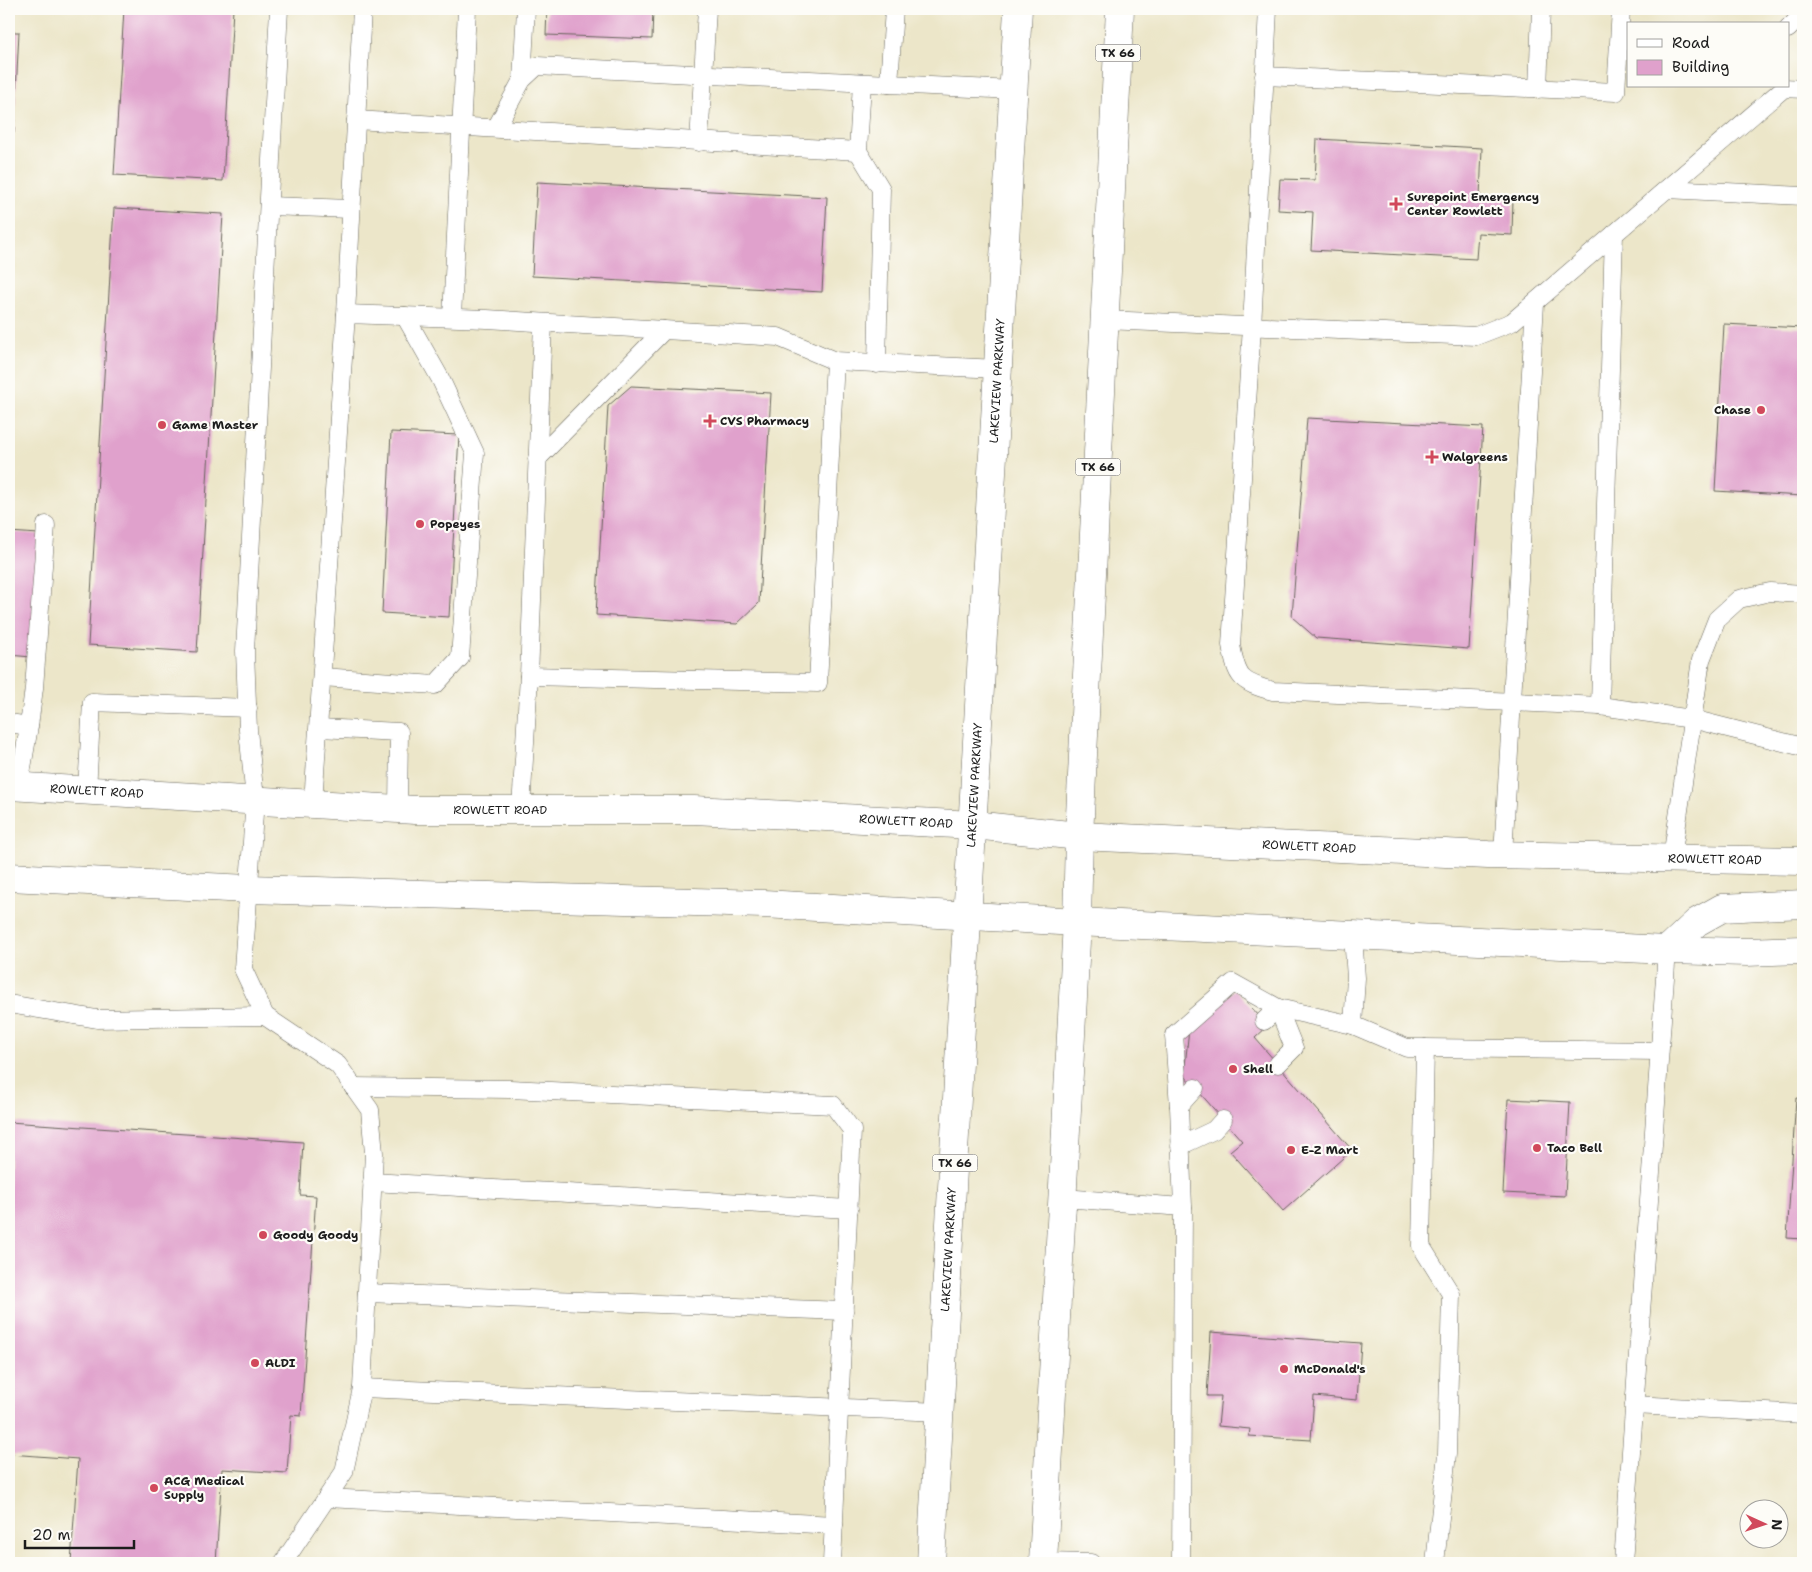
<svg xmlns="http://www.w3.org/2000/svg" width="1812" height="1572" font-family="'Shantell Sans',sans-serif">
<style>
.building{fill:#e0a1cc}
.lines{fill:none;stroke-linecap:round;stroke-linejoin:round}
.lane-casing{stroke:#656359;stroke-width:19}
.secondary-casing{stroke:#656359;stroke-width:29}
.primary-casing{stroke:#656359;stroke-width:29}
.lane{stroke:#fff;stroke-width:18}
.secondary{stroke:#fff;stroke-width:28}
.primary{stroke:#fff;stroke-width:28}
.poi-dot{fill:#d1495b;stroke:#fdfcf7;stroke-width:2}
.labels{text-anchor:middle;dominant-baseline:central;stroke-width:4.5;stroke-linejoin:round;paint-order:stroke}
.shield{fill:#fdfcf7;stroke:#605f5e;stroke-width:1}
.shield-label{font-size:11px;font-weight:bold;fill:#1c1c1c}
.poi-label{font-size:12px;font-weight:bold;fill:#1c1c1c;stroke:#fdfcf7;text-anchor:start}
.street-label{font-size:12px;fill:#1c1c1c;stroke:#fdfcf7}
</style>
<rect width="100%" height="100%" fill="#fdfcf7"/>
<filter id="ink" filterUnits="userSpaceOnUse"><feTurbulence type="fractalNoise" baseFrequency=".02" numOctaves="2"/><feDisplacementMap in="SourceGraphic" scale="10" xChannelSelector="R" yChannelSelector="G"/><feConvolveMatrix kernelMatrix="1 2 1 2 8 2 1 2 1" color-interpolation-filters="sRGB"/></filter>
<filter id="wash" filterUnits="userSpaceOnUse"><feTurbulence type="fractalNoise" baseFrequency=".0096" numOctaves="4" result="noise"/><feDisplacementMap in="SourceGraphic" scale="20" xChannelSelector="R" yChannelSelector="G"/><feGaussianBlur stdDeviation="1.12" result="paint"/><feColorMatrix in="noise" values="0 0 0 0 0 0 0 0 0 0 0 0 0 0 0 0 0 1.4 0 .05"/><feComposite in="paint" operator="in"/></filter>
<g filter="url(#wash)">
<rect width="100%" height="100%" fill="#ece6c9"/>
<g id="blocks">
<g class="building">
<polygon points="124,9 233,9 223,181 114,175"/>
<polygon points="547,9 653,9 652,39 546,35"/>
<polygon points="9,32 19,32 14,133 9,133"/>
<polygon points="1317,139 1482,148 1480,197 1513,198 1512,235 1478,233 1476,259 1311,250 1313,212 1278,210 1280,179 1315,180"/>
<polygon points="537,182 827,197 822,292 532,276"/>
<polygon points="114,208 223,214 197,652 88,645"/>
<polygon points="1724,324 1803,328 1803,496 1715,491"/>
<polygon points="631,386 771,393 759,603 737,624 596,615 608,406"/>
<polygon points="1307,418 1483,427 1469,649 1316,638 1292,617"/>
<polygon points="391,432 459,435 449,617 382,613"/>
<polygon points="9,532 39,534 31,657 9,655"/>
<polygon points="1235,989 1268,1026 1255,1038 1352,1150 1283,1211 1230,1151 1242,1141 1184,1075 1189,1029"/>
<polygon points="1796,1098 1803,1099 1803,1239 1787,1238"/>
<polygon points="1508,1099 1570,1102 1565,1196 1503,1193"/>
<polygon points="9,1122 303,1142 300,1195 316,1196 301,1416 291,1415 287,1473 222,1469 216,1563 71,1563 78,1459 9,1454"/>
<polygon points="1211,1332 1361,1343 1357,1400 1314,1396 1311,1440 1249,1436 1250,1429 1218,1426 1221,1396 1207,1396"/>
</g>
</g>
</g>
<g filter="url(#ink)">
<use href="#blocks" fill-opacity="0" stroke="#656359" stroke-width="1"/>
<g class="lines">
<defs>
<g id="lane">
<polyline points="279,9 245,651 248,730 255,799 243,969 265,1016 338,1065 370,1110 374,1153 362,1388 344,1472 283,1563"/>
<polyline points="894,9 889,84 1014,90"/>
<path d="M 1268,9 L 1252,327 L 1231,645 C 1237,678 1240,682 1273,691 L 1600,706 L 1692,719 L 1803,747"/>
<polyline points="1788,29 1803,14"/>
<polyline points="1264,76 1616,92 1621,9"/>
<polyline points="522,80 526,9"/>
<polyline points="862,83 858,151 881,189 877,364"/>
<polyline points="1538,89 1541,9"/>
<polyline points="356,120 858,151"/>
<polyline points="496,128 522,80 537,66 889,84"/>
<polyline points="699,142 707,9"/>
<polyline points="1667,189 1803,196"/>
<polyline points="269,206 351,209"/>
<polyline points="346,314 362,9"/>
<polyline points="452,317 467,9"/>
<polyline points="1105,320 1476,336 1512,322 1784,88 1803,89"/>
<polyline points="537,459 664,330"/>
<polyline points="529,676 543,323"/>
<polyline points="322,677 435,685 460,658 475,453 440,378 405,316"/>
<polyline points="1600,706 1614,234"/>
<polyline points="9,723 29,726 19,786"/>
<polyline points="29,726 34,688 46,525"/>
<polyline points="319,728 399,732 398,808"/>
<polyline points="87,790 92,702 248,708"/>
<polyline points="313,803 346,314 487,319 778,337 835,361 998,369"/>
<polyline points="521,809 529,676 818,683 835,361"/>
<polyline points="1503,855 1535,303"/>
<polyline points="1672,858 1701,660 1717,619 1739,599 1770,592 1803,594"/>
<polyline points="1353,935 1356,978 1353,1025 1407,1048 1425,1048 1421,1246 1451,1294 1447,1454 1435,1563"/>
<polyline points="9,1004 97,1019 265,1016"/>
<polyline points="1264,1021 1278,1008 1353,1025"/>
<polyline points="1425,1048 1659,1051"/>
<polyline points="353,1087 510,1089 833,1105 852,1130 832,1563"/>
<polyline points="1179,1106 1174,1035 1233,983 1278,1008 1294,1048 1278,1064"/>
<polyline points="1180,1146 1214,1130 1223,1120"/>
<polyline points="372,1182 849,1209"/>
<polyline points="1063,1198 1183,1207 1181,1563"/>
<polyline points="1183,1207 1179,1106 1195,1088"/>
<polyline points="367,1293 844,1311"/>
<polyline points="362,1388 941,1412"/>
<polyline points="1634,1405 1803,1414"/>
<polyline points="327,1498 834,1525"/>
<polyline points="1043,1562 1091,1563"/>
<polyline points="1623,1563 1667,950"/>
</g>
<g id="secondary">
<path id="s1" d="M 9,786 L 415,810 L 694,810 L 973,825 L 1079,836 L 1488,855 L 1803,861"/>
<polyline points="9,877 248,889 764,904 1077,922 1667,950 1747,952 1803,950"/>
<polyline points="1667,950 1697,922 1722,908 1803,904"/>
</g>
<g id="primary">
<path id="s2" d="M 931,1563 L 1018,9"/>
<polyline points="1043,1563 1077,922 1079,836 1120,9"/>
</g>
</defs>
<use href="#lane" class="lane-casing"/>
<use href="#secondary" class="secondary-casing"/>
<use href="#primary" class="primary-casing"/>
<use href="#lane" class="lane"/>
<use href="#secondary" class="secondary"/>
<use href="#primary" class="primary"/>
</g>
</g>
<g class="poi-dot">
<path d="M1393.5 196.5h5v5h5v5h-5v5h-5v-5h-5v-5h5z"/>
<circle cx="1761" cy="410" r="5"/>
<path d="M707.5 413.5h5v5h5v5h-5v5h-5v-5h-5v-5h5z"/>
<circle cx="162" cy="425" r="5"/>
<path d="M1429.5 449.5h5v5h5v5h-5v5h-5v-5h-5v-5h5z"/>
<circle cx="420" cy="524" r="5"/>
<circle cx="1233" cy="1069" r="5"/>
<circle cx="1537" cy="1148" r="5"/>
<circle cx="1291" cy="1150" r="5"/>
<circle cx="263" cy="1235" r="5"/>
<circle cx="255" cy="1363" r="5"/>
<circle cx="1284" cy="1369" r="5"/>
<circle cx="154" cy="1488" r="5"/>
</g>
<g class="labels">
<g class="shield">
<rect x="1095.5" y="44.5" width="45" height="17" rx="4"/>
<rect x="1075.5" y="458.5" width="45" height="17" rx="4"/>
<rect x="932.5" y="1154.5" width="45" height="17" rx="4"/>
</g>
<g class="shield-label">
<text x="1118" y="53">TX 66</text>
<text x="1098" y="467">TX 66</text>
<text x="955" y="1163">TX 66</text>
</g>
<g class="poi-label">
<text x="1407" y="197">Surepoint Emergency<tspan x="1407" dy="14">Center Rowlett</tspan></text>
<text x="1751" y="410" text-anchor="end">Chase</text>
<text x="720" y="421">CVS Pharmacy</text>
<text x="172" y="425">Game Master</text>
<text x="1442" y="457">Walgreens</text>
<text x="430" y="524">Popeyes</text>
<text x="1243" y="1069">Shell</text>
<text x="1547" y="1148">Taco Bell</text>
<text x="1301" y="1150">E-Z Mart</text>
<text x="273" y="1235">Goody Goody</text>
<text x="265" y="1363">ALDI</text>
<text x="1294" y="1369">McDonald's</text>
<text x="164" y="1481">ACG Medical<tspan x="164" dy="14">Supply</tspan></text>
</g>
<g class="street-label">
<text stroke="none"><textPath href="#s2" startOffset="1184">LAKEVIEW PARKWAY</textPath></text>
<text stroke="none"><textPath href="#s2" startOffset="779">LAKEVIEW PARKWAY</textPath></text>
<text stroke="none"><textPath href="#s1" startOffset="88">ROWLETT ROAD</textPath></text>
<text stroke="none"><textPath href="#s1" startOffset="492">ROWLETT ROAD</textPath></text>
<text stroke="none"><textPath href="#s1" startOffset="898">ROWLETT ROAD</textPath></text>
<text stroke="none"><textPath href="#s1" startOffset="1302">ROWLETT ROAD</textPath></text>
<text stroke="none"><textPath href="#s1" startOffset="1708">ROWLETT ROAD</textPath></text>
<text stroke="none"><textPath href="#s2" startOffset="314">LAKEVIEW PARKWAY</textPath></text>
</g>
</g>
<rect width="1812" height="1572" fill="none" stroke="#fdfcf7" stroke-width="30"/>
<rect x="1627" y="22" width="162" height="65" fill="#fdfcf7" stroke="#a3a29f"/>
<rect x="1637" y="39" width="25" height="8" fill="#ffffff" stroke="#a3a29f"/>
<text x="1672" y="48" font-size="15" fill="#1c1c1c">Road</text>
<rect x="1637" y="60" width="25" height="15" fill="#e0a1cc" stroke="#a3a29f"/>
<text x="1672" y="72" font-size="15" fill="#1c1c1c">Building</text>
<g transform="translate(1764 1524) rotate(93)"><circle r="24" fill="#fdfcf7" stroke="#a3a29f"/>
<path d="M0-4L9 19L0 12L-9 19Z" fill="#d1495b"/>
<text y="-8" font-size="14" font-weight="bold" text-anchor="middle" fill="#1c1c1c">N</text>
</g>
<path d="M25 1540v8h109v-8" fill="none" stroke="#1c1c1c" stroke-width="2.5"/>
<text x="32" y="1540" font-size="15" fill="#1c1c1c" stroke="#fdfcf7" stroke-width="4" paint-order="stroke">20 m</text>
</svg>
